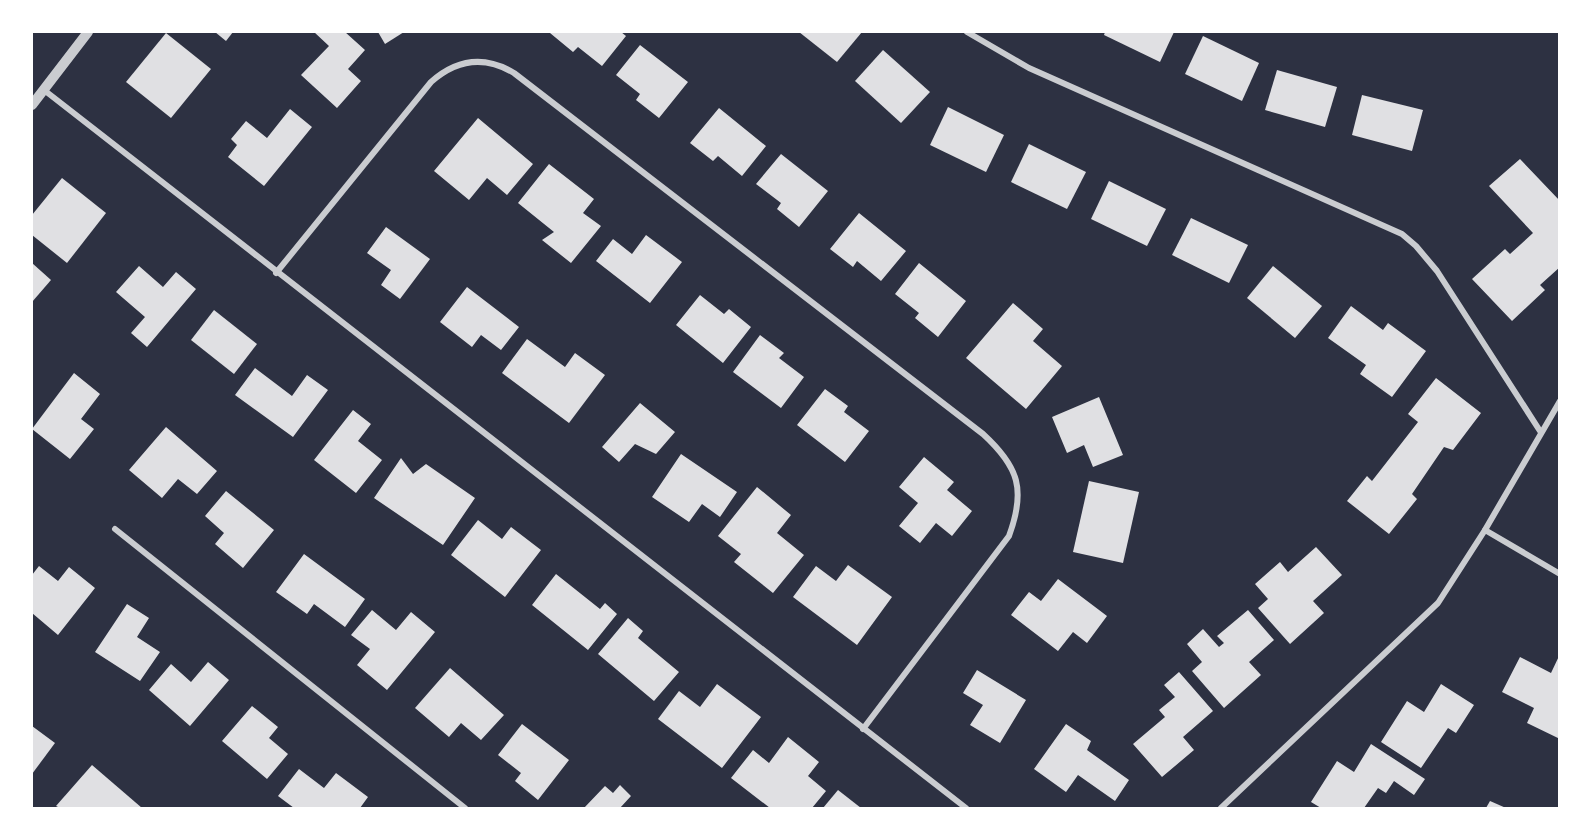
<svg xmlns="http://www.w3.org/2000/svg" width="1591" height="840" font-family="'Sofia Sans Condensed',sans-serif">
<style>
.building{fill:#e0e0e3}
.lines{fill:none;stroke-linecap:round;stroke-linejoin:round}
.minor{stroke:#caccd0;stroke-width:6}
.tertiary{stroke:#caccd0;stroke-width:10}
</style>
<rect width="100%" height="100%" fill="#2d3142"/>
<g class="building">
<polygon points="215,32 233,32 226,41"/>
<polygon points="314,32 345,32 365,50 348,69 361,81 337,108 301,75 329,46"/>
<polygon points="378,32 404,32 385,44"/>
<polygon points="552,32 621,32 626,36 602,66 578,47 573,52 550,33"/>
<polygon points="799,32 862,32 837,62"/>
<polygon points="1105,32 1174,32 1160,62 1104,35"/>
<polygon points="166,33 211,69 171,118 126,82"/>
<polygon points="1203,36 1259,63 1242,101 1185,74"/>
<polygon points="640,45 688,82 659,118 636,100 640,94 616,75"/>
<polygon points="883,50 930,92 901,123 855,81"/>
<polygon points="1277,70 1337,87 1325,127 1265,110"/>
<polygon points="1362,95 1423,110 1412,151 1352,135"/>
<polygon points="948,107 1004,135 986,172 930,145"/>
<polygon points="719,108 766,146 742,176 718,156 713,161 690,143"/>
<polygon points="290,109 312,127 264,186 228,157 237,145 231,139 246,121 267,138"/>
<polygon points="478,118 533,164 507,195 487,178 469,200 434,171"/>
<polygon points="1029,144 1086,172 1067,209 1011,182"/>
<polygon points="781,154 828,191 799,227 777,209 781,203 756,184"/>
<polygon points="1520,159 1560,201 1560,267 1540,285 1545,290 1512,321 1472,279 1505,249 1510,254 1533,233 1489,186"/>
<polygon points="549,164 594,199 583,213 601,226 571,263 542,240 554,232 518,203"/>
<polygon points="62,178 106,213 67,263 32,235 32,215"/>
<polygon points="1109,181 1166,209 1147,246 1091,219"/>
<polygon points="859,213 906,251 881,281 857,261 853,267 830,249"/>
<polygon points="1191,218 1248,245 1229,283 1172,255"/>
<polygon points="386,227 430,259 400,299 381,285 391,270 367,253"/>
<polygon points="646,235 682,262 650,303 596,261 613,239 632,254"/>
<polygon points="32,263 51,280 32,302"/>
<polygon points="919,263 966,301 938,337 915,318 919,313 895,294"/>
<polygon points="139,266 163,287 176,272 196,289 147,347 131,333 145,317 116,292"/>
<polygon points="1273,266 1322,306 1295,338 1247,298"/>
<polygon points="467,287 519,327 501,350 481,335 472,347 440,322"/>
<polygon points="700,295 724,314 729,309 751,327 723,363 676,325"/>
<polygon points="1013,303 1043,329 1033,341 1062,366 1026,409 966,358"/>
<polygon points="1351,306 1383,330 1388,323 1426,351 1392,397 1360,374 1366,365 1328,338"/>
<polygon points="214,310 257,344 234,374 191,340"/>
<polygon points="760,335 784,353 779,358 804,377 781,408 733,372"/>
<polygon points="527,339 565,367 575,353 605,375 569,423 502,373"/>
<polygon points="255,368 292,396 307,375 328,390 293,437 235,395"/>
<polygon points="74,373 100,394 81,419 94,429 70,459 32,429"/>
<polygon points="1436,378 1481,413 1453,450 1444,447 1412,494 1417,499 1389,534 1347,501 1367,476 1372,481 1418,422 1408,414"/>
<polygon points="825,389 848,406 844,412 869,431 845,462 797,425"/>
<polygon points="1099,397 1123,455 1093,467 1084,445 1067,453 1052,417"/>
<polygon points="640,403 675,432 656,454 635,444 619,462 602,447"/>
<polygon points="353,410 371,424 358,441 382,460 356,493 314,460"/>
<polygon points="166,427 217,471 197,494 178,479 162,498 129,470"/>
<polygon points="681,454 737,492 720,517 702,504 689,522 652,497"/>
<polygon points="924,457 954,482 947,490 972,511 952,536 936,523 920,543 899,526 918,503 899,487"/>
<polygon points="401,458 413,474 426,464 475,498 443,545 374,498"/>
<polygon points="1089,481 1139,492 1123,563 1073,552"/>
<polygon points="757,487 791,515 777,533 804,555 773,593 734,562 741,554 718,536"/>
<polygon points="226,491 274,530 243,568 215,544 224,533 205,516"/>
<polygon points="478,520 502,539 511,527 541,550 505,597 451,555"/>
<polygon points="1316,547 1342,575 1313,601 1324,613 1290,644 1258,608 1268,599 1255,584 1280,562 1288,572"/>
<polygon points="304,554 365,599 345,627 314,604 307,614 276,592"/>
<polygon points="848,565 892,597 857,645 793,597 816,566 836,581"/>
<polygon points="39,566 58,581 69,567 95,588 58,635 32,613 32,575"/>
<polygon points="556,574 600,609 605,603 617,614 588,650 532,605"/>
<polygon points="1058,579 1107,616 1087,643 1073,632 1058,651 1011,615 1029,592 1041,601"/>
<polygon points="127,604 149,618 137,637 160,652 140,681 95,652"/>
<polygon points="372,610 396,630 411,612 435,632 387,690 357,665 370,649 351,635"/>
<polygon points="1248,610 1274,640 1249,662 1261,675 1224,708 1192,671 1202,662 1187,644 1203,629 1219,647 1224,643 1217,636"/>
<polygon points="628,618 643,631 638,638 679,672 654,701 598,654"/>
<polygon points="1560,654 1560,739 1527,723 1534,708 1502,692 1520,657 1551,673"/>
<polygon points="208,662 229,680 190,726 149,690 171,664 191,682"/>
<polygon points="450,668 504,715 481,740 461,723 449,737 415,708"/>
<polygon points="977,670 1026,700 1000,743 970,725 983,705 963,693"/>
<polygon points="1179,672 1213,711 1183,737 1194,750 1162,777 1133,744 1165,717 1159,710 1175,697 1164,685"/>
<polygon points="717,684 761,717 722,768 658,719 679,691 700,707"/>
<polygon points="1441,684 1474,705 1456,733 1448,728 1421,768 1381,742 1407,701 1424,712"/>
<polygon points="252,706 278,727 269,738 288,754 267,779 222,741"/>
<polygon points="522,724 569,760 538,800 515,781 521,773 498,755"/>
<polygon points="1066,724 1091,741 1087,750 1129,780 1115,801 1078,775 1066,792 1034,769"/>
<polygon points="32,726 55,743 32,774"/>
<polygon points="788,737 819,762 808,776 826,791 812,808 770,808 731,778 753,750 769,763"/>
<polygon points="1371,744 1425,779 1414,795 1394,781 1386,793 1378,788 1364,808 1321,808 1311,802 1337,761 1354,772"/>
<polygon points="92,765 142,808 60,808 56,806"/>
<polygon points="299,769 324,788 336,773 368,797 360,808 294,808 278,796"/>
<polygon points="620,785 631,796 620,808 584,808 605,786 613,793"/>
<polygon points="838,790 861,808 823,808"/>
<polygon points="1490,801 1506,808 1486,808"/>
</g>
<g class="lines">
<g class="minor">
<polyline points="967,32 1029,68 1402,234 1416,246 1437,271 1540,431"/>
<polyline points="44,90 966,808"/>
<path d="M 276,273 L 431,82 C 457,59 484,55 514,73 L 983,434 C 1019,467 1026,490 1009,536 L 863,729"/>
<polyline points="115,529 465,808"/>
<polyline points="1485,530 1560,574"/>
<polyline points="1221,808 1438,603 1485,530 1560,401"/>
</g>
<polyline class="tertiary" points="32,105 88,32"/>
</g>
<rect width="1591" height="840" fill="none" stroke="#ffffff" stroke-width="66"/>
</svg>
